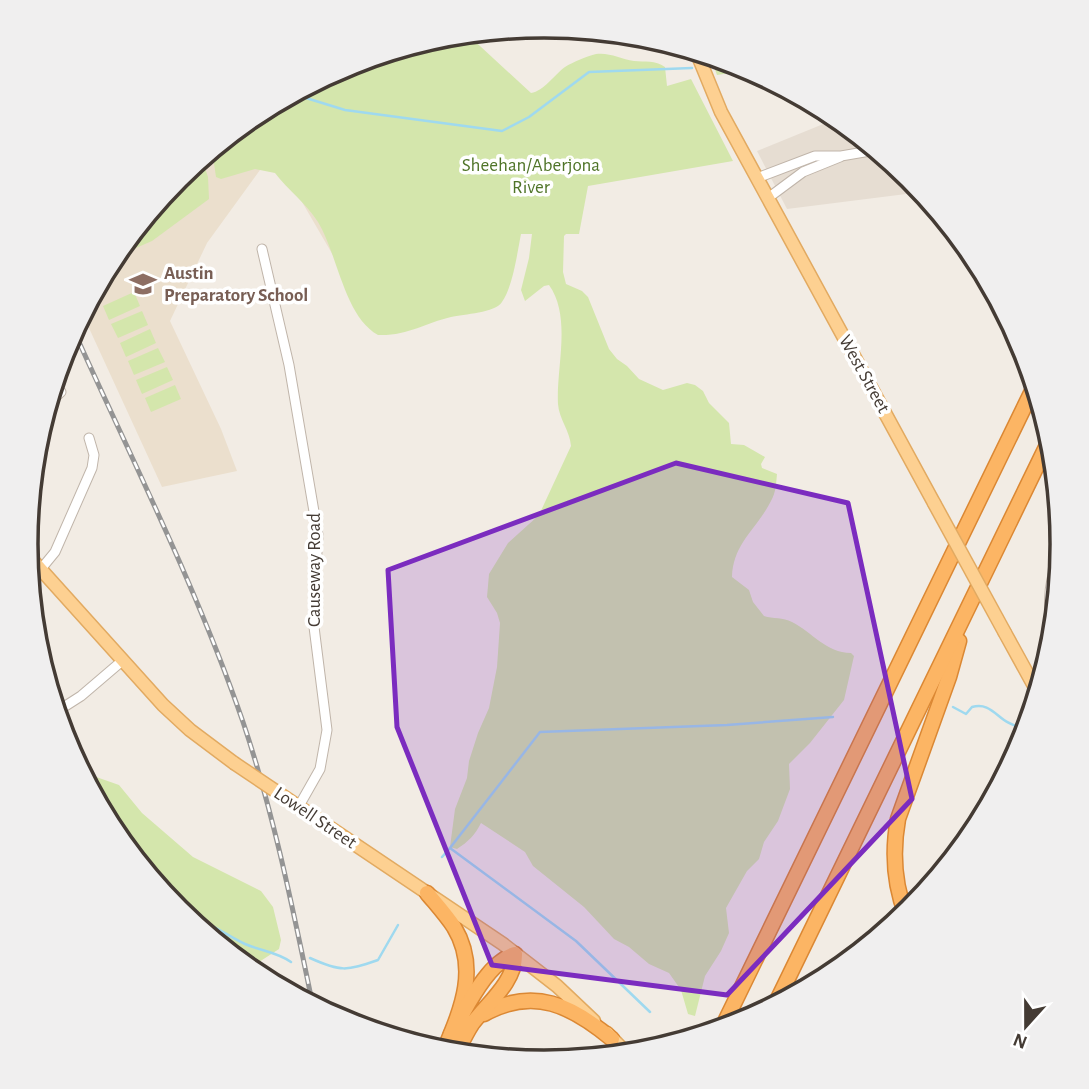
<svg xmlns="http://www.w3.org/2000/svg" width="1089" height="1089" font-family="'Alegreya Sans',sans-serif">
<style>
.residential{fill:#e6ddd2}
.education{fill:#ebdfcd}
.green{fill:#d4e6ac}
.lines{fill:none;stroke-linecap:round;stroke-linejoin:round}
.stream{stroke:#9fd9ef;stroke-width:2.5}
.minor-casing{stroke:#c0b5aa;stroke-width:11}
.major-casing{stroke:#e2aa61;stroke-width:15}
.highway-casing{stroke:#db8834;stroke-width:17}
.minor{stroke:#fff;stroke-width:9}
.major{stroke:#fdd091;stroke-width:12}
.highway{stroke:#fcb564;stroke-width:14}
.rail-casing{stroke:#949494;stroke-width:5}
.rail{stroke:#fff;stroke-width:2.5;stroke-dasharray:8;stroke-linecap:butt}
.major-bridge-casing{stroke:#e2aa61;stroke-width:15;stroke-linecap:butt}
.major-bridge{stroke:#fdd091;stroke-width:12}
.marked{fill:#7b2cbf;fill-opacity:0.2;stroke:#7b2cbf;stroke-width:5;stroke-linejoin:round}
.labels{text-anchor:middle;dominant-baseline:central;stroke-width:7;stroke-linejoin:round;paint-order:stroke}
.park-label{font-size:19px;fill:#4f7428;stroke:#fff}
.education-label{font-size:19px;font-weight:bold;fill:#785e54;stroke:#fff;text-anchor:start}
.street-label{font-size:19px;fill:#443b34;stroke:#fff}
.rim{fill:none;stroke:#443b34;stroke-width:3.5}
</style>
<rect width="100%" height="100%" fill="#f2ece4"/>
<polygon class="residential" points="838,118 911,178 922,192 787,209 757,151"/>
<polygon class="education" points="347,66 366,312 273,152 207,243 170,321 221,429 237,471 162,487 83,315 114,256 178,178 257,113"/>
<g class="green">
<path d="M 467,34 L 531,93 C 544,91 554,75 565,67 C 573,62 587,56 596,54 C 609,52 621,59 634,61 C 645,62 655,60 665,67 L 667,86 L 691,79 L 733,161 L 588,186 L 579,234 L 566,234 L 564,236 L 563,272 L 566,284 L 582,291 L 588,297 L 609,349 L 617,359 L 627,366 L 639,379 L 663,390 L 687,383 L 695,385 L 703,391 L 709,403 L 729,423 L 731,444 L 744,445 L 765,457 L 761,464 L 762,468 L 777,474 C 776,484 776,492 771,501 C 757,529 733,543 732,577 L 749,590 L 753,602 L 764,616 C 773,619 783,617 792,622 C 812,632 826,653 851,653 L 854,656 L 844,700 L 810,743 L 789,764 L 790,789 L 778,821 L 764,842 L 759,859 L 747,871 L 726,908 L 729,933 L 721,951 L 705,976 L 695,1016 L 688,1014 L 681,990 L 669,973 L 649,964 L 629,947 L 614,939 L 584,907 L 533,866 L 525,852 L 481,823 C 475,835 468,842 457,849 L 450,847 L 455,809 L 467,778 L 469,761 L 478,733 L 489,708 L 497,667 L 500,623 L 497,613 L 487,597 L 489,574 L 508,543 L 539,515 L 571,446 C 570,431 559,419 558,404 C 556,368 572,317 549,285 L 544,286 L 525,301 L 521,290 L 529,258 L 532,234 L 521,234 C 517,254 513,286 502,302 C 495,313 464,314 451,317 C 425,323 408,336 378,335 C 344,316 338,255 318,222 C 306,203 288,190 275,173 L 255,169 L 221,179 L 216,177 L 212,150 C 227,138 241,124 258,113 C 314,77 400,40 467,34 Z"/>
<polygon points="710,56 750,70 717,75"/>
<polygon points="202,159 208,177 209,199 152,241 113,258 178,178"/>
<polygon points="134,292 140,306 109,320 103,306"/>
<polygon points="142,311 148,325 118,338 111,324"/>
<polygon points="150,329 156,343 126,357 120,343"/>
<polygon points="158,348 165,362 134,375 128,361"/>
<polygon points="167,367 173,380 142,394 136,380"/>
<polygon points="175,385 181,399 151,412 145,398"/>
<polygon points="82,772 119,785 142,813 193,857 261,891 273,907 281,940 279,949 248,969 178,911 113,832"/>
</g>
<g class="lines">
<g class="stream">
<polyline points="709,65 729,62"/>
<polyline points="293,94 345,110 502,131 529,117 589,72 692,68"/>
<path d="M 953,707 L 966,714 L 972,707 C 987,703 993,712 1004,720 C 1011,725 1020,727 1027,730"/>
<polyline points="450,848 540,732 727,725 833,717"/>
<polyline points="442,857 450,848 576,941 650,1012"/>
<path d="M 185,917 C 208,920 224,934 245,944 C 261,951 277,952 291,962"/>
<path d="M 310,958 C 341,972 346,971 378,960 L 398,925"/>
</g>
<defs>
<g id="minor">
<polyline points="757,178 815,156 841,156 876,150"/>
<polyline points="768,198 803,172 840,157"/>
<polyline points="262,249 289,365 318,535 313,619 327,730 320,769 299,806"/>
<polyline points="49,403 61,392"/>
<polyline points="41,569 55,552 92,468 94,455 89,438"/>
<path d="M 1054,636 C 1045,603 1050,576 1063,544"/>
<polyline points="56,712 81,696 122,661"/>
</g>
<g id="major">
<polyline points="696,51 721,112 934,503"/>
<polyline points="27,554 163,705 190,730 234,763"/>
<polyline points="1005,633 1038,693"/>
<polyline points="280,794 503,944 557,986 594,1021"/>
<polyline points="607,1033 628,1055"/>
</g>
<g id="highway">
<path d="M 427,893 C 436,904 446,915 454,927 C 480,970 460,1012 443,1053"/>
<path d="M 906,915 C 894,884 892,852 898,819 L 949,677 L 959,641"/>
<polyline points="774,1007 1051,437"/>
<path d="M 484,1014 C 534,986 572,1006 612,1039"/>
<polyline points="721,1030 1035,385"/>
<path d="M 451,1034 C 466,1009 487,962 515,954 C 516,981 487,1004 472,1024 C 466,1033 461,1044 456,1054"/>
</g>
</defs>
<use href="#minor" class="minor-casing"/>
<use href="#major" class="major-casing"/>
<use href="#highway" class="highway-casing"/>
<use href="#minor" class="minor"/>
<use href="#major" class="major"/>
<use href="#highway" class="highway"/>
<defs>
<path id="rail" d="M 74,331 C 132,460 197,588 243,722 C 274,814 293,910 313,1006"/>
</defs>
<use href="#rail" class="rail-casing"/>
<use href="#rail" class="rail"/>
<defs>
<g id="major-bridge">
<polyline points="934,503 1005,633"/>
<polyline points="234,763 280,794"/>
</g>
</defs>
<use href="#major-bridge" class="major-bridge-casing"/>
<use href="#major-bridge" class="major-bridge"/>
</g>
<path class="marked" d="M 676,463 L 848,503 L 912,799 L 727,995 L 492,965 L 397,727 L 388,570 Z"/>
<defs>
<symbol id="school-bare" viewBox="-9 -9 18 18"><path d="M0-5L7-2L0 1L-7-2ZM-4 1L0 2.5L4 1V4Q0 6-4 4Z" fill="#8d6e63" stroke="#fff" stroke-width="2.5" paint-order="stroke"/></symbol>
</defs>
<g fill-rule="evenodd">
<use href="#school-bare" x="124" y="265" width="38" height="38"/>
</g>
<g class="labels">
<g class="park-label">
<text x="531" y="165">Sheehan/Aberjona<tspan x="531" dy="22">River</tspan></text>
</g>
<g class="education-label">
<text x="164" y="273">Austin<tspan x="164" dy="22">Preparatory School</tspan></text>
</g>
<g class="street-label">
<text transform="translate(864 374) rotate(61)">West Street</text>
<text transform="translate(314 570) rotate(-90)">Causeway Road</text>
<text transform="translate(315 818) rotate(34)">Lowell Street</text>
</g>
</g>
<path d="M0 0H1089V1089H0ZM38 544a506 506 0 1 1 1012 0a506 506 0 1 1-1012 0Z" fill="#f0efef" fill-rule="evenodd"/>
<path class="rim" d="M38 544a506 506 0 1 1 1012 0a506 506 0 1 1-1012 0Z"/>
<g transform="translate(1026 1026) rotate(201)" stroke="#ffffff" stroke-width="5" paint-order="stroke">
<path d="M0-5L12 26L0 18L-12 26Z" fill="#443b34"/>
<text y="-10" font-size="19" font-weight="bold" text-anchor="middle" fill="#443b34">N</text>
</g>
</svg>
